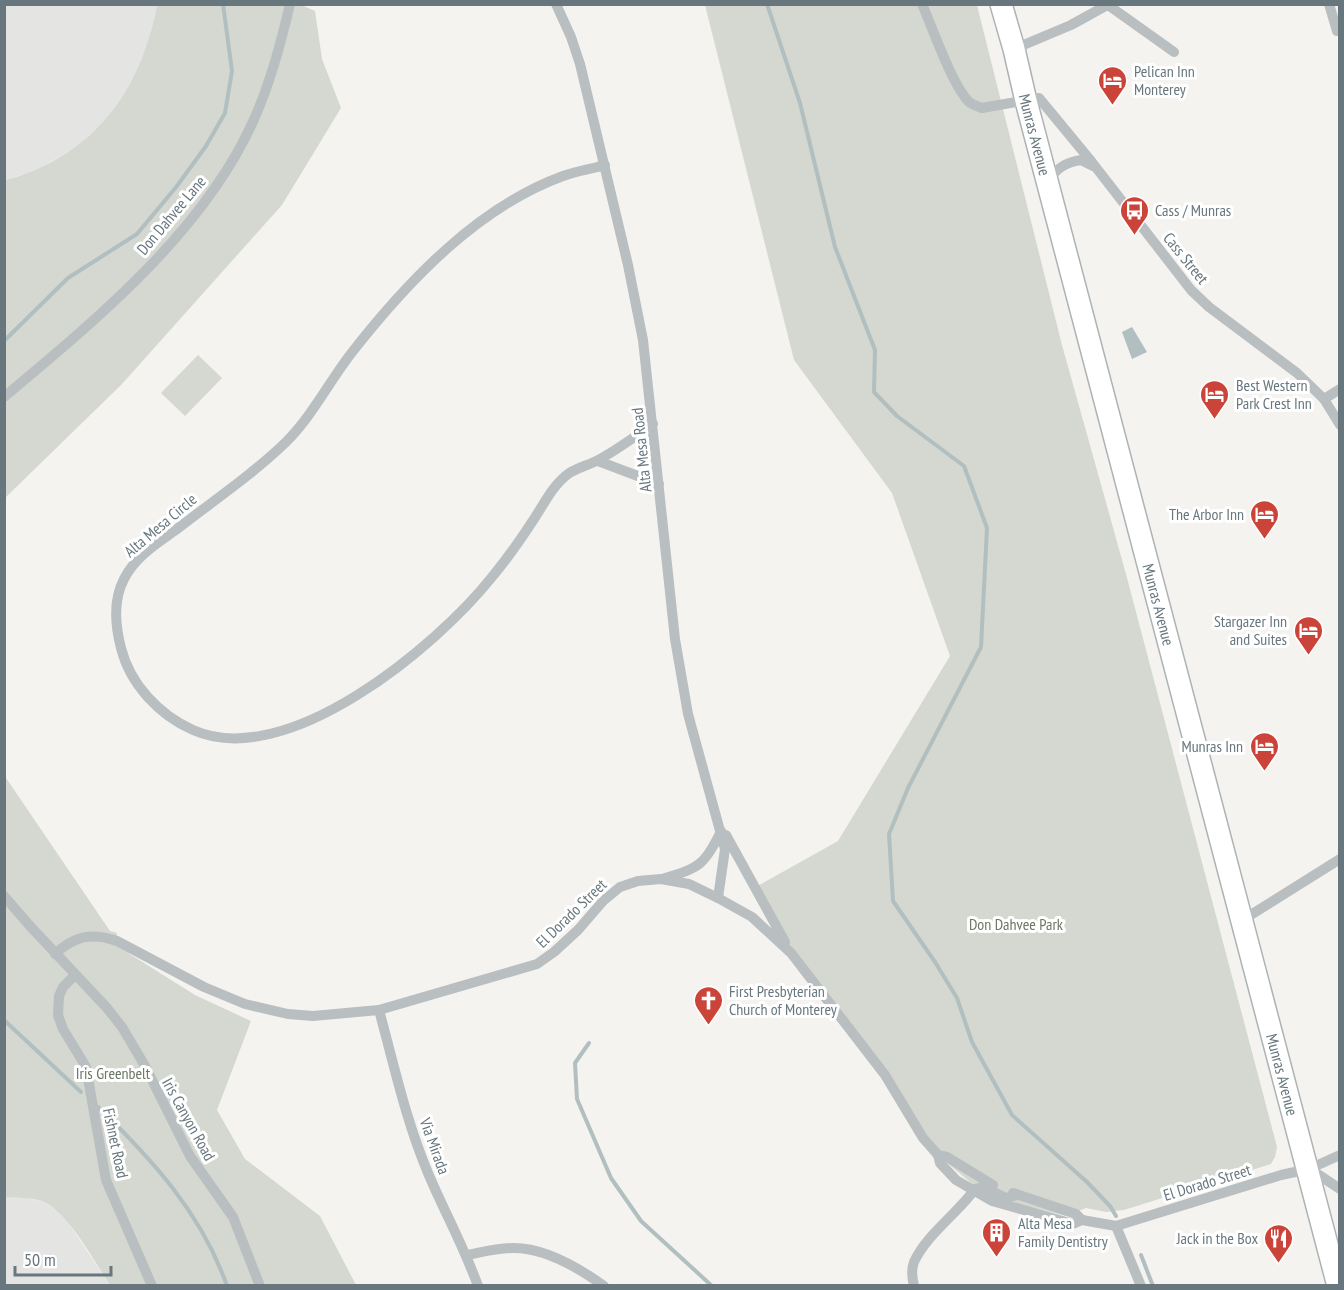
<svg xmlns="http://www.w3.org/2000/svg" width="1344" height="1290" font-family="'PT Sans Narrow',sans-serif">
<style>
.built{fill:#e4e5e3}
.green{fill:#d4d8d0}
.water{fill:#b2bfc1}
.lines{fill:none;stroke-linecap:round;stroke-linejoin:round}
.stream{stroke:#b2bfc1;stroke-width:4}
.major-casing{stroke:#adb2b4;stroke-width:24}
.minor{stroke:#b9bec0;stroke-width:10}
.major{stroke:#fff;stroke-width:21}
.labels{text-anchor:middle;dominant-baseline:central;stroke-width:6;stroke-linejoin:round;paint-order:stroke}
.poi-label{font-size:16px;fill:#67777d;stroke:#fff;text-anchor:start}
.street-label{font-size:16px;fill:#67777d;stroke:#fff}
.park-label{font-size:16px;fill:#6b7664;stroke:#fff}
</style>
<rect width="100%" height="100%" fill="#f4f3f0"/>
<g class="built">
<polygon points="5,5 157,5 149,41 135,76 121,100 104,122 78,146 59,157 33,172 5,180"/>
<polygon points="5,1197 21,1197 45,1202 63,1215 110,1285 5,1286"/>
</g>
<g class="green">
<path d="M 299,4 L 315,11 L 322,59 L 341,108 L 282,205 L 122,384 L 5,498 L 5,180 C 23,176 39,169 55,160 C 115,127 145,69 157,5 Z"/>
<polygon points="705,5 977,5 1062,345 1126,574 1277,1147 1275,1157 1271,1164 1124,1210 1106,1212 1086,1208 1066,1216 1012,1202 976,1187 946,1162 884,1075 791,953 754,888 838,841 950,656 892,493 794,360"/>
<polygon points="198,355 222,378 185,416 161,393"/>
<path d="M 4,775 L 110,931 L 117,933 L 117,946 L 195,995 L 251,1021 L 217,1110 L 245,1159 L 320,1216 L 356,1285 L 110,1285 C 96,1264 66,1209 42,1201 C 30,1198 17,1197 5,1197 Z"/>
</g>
<polygon class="water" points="1132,327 1147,352 1132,359 1122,332"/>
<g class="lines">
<g class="stream">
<polyline points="767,4 800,103 835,247 875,350 874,392 897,416 964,466 987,528 981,647 908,788 889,834 893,901 935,962 957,998 972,1042 1012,1115 1087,1182 1110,1206 1116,1216"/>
<polyline points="4,341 68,278 137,234 177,186 206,146 225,113 232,71 223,4"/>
<polyline points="4,1020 81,1092"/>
<polyline points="589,1043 575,1063 577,1099 611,1178 641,1221 712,1286"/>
<path d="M 98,1107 C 152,1159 202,1214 227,1286"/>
<polyline points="1141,1255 1153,1286"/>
</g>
<defs>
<g id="major">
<path id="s1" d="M 1001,4 L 1014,49 L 1026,101 L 1338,1286"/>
</g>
</defs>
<use href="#major" class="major-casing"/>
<g class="minor">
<polyline points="556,4 571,37 580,64 628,265 643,340 675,639 688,714 725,849 718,898"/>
<path d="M 922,4 C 933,29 952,85 969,102 C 973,105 977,106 982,108 L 1039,98 L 1091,161 L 1191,290 L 1209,307 L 1297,373 L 1324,399 L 1340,425"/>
<polyline points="1329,4 1337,31"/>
<polyline points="1108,5 1174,52"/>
<polyline points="1014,49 1071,25 1109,4"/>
<path d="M 605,165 C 591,169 577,171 563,176 C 478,207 408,281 353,351 C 330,380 313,415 286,442 C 254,473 216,499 181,526 C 161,541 136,555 124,579 C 113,600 115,625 121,648 C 130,684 159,715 193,730 C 287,772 437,646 492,577 C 507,559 521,539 534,519 C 544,504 553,485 568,474 C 578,467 590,465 600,459 C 618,449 636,436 653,424"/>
<path d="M 1049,184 C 1053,169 1067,162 1081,160 L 1093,166"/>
<path d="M 4,397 C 97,319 206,230 255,117 C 271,81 281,43 290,4"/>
<polyline points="1324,399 1340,389"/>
<polyline points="598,461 659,484"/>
<polyline points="726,835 785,942"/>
<path d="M 665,878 C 699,869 706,863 721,831"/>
<polyline points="4,896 30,926 107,1008 122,1027 145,1066 190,1156 233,1217 260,1286"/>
<polyline points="1241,921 1340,859"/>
<path d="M 55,954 C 74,936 92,932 117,941 L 204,987 L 245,1004 L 288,1014 L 313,1016 L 379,1010 L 537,964 L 554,952 L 578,930 L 603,901 L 620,887 L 638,881 L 661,879 L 689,884 L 718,898 L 752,917 L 791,953 L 885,1075 L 923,1138 L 938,1155 L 940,1163 L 956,1180 L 992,1201 L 1073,1224 L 1082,1220 L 1116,1226 L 1281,1175 L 1309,1169 L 1340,1155"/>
<polyline points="75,975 63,987 59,996 58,1015 63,1029 86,1067 106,1180 152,1286"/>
<path d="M 379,1010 C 394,1065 406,1121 428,1173 C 444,1211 464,1247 478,1286"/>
<polyline points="938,1155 947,1157 993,1185"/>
<polyline points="1310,1169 1340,1189"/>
<polyline points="1013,1193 1076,1214 1082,1220"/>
<polyline points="1116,1226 1141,1286"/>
<path d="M 467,1255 C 483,1252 498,1248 514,1248 C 545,1248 579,1268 604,1286"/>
<path d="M 914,1286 C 912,1278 911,1270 914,1262 C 927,1234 957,1214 975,1189 L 983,1187 L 1006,1198 L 1017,1195"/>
</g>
<use href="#major" class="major"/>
</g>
<defs>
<symbol id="hotel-pin" viewBox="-11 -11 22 30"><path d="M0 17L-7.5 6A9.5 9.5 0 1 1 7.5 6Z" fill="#cb4439" stroke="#fff"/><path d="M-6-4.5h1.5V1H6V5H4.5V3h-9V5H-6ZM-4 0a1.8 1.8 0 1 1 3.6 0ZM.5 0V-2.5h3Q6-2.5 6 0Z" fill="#fff"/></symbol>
<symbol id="bus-pin" viewBox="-11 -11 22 30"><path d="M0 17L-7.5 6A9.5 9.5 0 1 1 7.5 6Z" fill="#cb4439" stroke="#fff"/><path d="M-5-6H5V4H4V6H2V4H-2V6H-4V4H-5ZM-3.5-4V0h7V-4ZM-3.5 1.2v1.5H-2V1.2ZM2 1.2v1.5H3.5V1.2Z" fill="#fff"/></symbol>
<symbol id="church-pin" viewBox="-11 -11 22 30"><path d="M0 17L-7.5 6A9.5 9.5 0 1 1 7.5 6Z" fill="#cb4439" stroke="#fff"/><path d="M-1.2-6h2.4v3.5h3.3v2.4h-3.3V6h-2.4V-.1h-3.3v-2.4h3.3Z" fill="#fff"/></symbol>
<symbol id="building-pin" viewBox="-11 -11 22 30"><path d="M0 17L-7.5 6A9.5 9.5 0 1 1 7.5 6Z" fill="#cb4439" stroke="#fff"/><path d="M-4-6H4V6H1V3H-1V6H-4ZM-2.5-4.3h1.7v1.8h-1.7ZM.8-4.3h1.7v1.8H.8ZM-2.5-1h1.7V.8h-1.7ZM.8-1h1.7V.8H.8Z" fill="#fff"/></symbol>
<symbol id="restaurant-pin" viewBox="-11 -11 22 30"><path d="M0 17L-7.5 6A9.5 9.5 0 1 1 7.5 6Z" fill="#cb4439" stroke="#fff"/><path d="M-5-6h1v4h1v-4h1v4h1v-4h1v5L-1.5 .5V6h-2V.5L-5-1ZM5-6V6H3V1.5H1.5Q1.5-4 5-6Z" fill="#fff"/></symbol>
</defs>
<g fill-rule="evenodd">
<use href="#hotel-pin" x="1096" y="64" width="33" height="45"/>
<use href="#bus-pin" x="1118" y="194" width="33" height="45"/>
<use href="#hotel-pin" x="1198" y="378" width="33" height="45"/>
<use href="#hotel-pin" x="1248" y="498" width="33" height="45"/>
<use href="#hotel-pin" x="1292" y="614" width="33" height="45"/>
<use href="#hotel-pin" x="1248" y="730" width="33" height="45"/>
<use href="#church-pin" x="692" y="984" width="33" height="45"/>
<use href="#building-pin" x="980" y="1216" width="33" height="45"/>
<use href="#restaurant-pin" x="1262" y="1222" width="33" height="45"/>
</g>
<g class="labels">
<g class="poi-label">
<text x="1134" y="71">Pelican Inn<tspan x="1134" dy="18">Monterey</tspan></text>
<text x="1155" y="210">Cass / Munras</text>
<text x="1236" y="385">Best Western<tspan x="1236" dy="18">Park Crest Inn</tspan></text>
<text x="1244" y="514" text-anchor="end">The Arbor Inn</text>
<text x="1287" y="621" text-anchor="end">Stargazer Inn<tspan x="1287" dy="18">and Suites</tspan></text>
<text x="1243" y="746" text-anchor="end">Munras Inn</text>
<text x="729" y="991">First Presbyterian<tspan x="729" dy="18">Church of Monterey</tspan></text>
<text x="1018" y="1223">Alta Mesa<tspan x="1018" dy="18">Family Dentistry</tspan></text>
<text x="1258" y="1238" text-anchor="end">Jack in the Box</text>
</g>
<g class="street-label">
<text stroke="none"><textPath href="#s1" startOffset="135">Munras Avenue</textPath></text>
<text transform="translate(171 215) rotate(-50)">Don Dahvee Lane</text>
<text transform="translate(1186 258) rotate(51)">Cass Street</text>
<text transform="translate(641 450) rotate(-96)">Alta Mesa Road</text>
<text transform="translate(160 525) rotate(-40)">Alta Mesa Circle</text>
<text stroke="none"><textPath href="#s1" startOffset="621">Munras Avenue</textPath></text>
<text transform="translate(571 913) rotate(-44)">El Dorado Street</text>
<text stroke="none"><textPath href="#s1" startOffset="1107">Munras Avenue</textPath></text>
<text transform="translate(189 1119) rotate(61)">Iris Canyon Road</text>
<text transform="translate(116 1143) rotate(78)">Fishnet Road</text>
<text transform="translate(435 1146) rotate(70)">Via Mirada</text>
<text transform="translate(1207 1182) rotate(-17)">El Dorado Street</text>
</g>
<g class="park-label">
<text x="1016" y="924">Don Dahvee Park</text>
<text x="113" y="1073">Iris Greenbelt</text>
</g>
</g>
<rect width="1344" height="1290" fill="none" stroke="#67777d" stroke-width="12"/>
<path d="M15 1266v9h96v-9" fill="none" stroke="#67777d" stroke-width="3"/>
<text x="24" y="1266" font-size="18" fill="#67777d" stroke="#ffffff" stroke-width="4.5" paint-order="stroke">50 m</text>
</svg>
